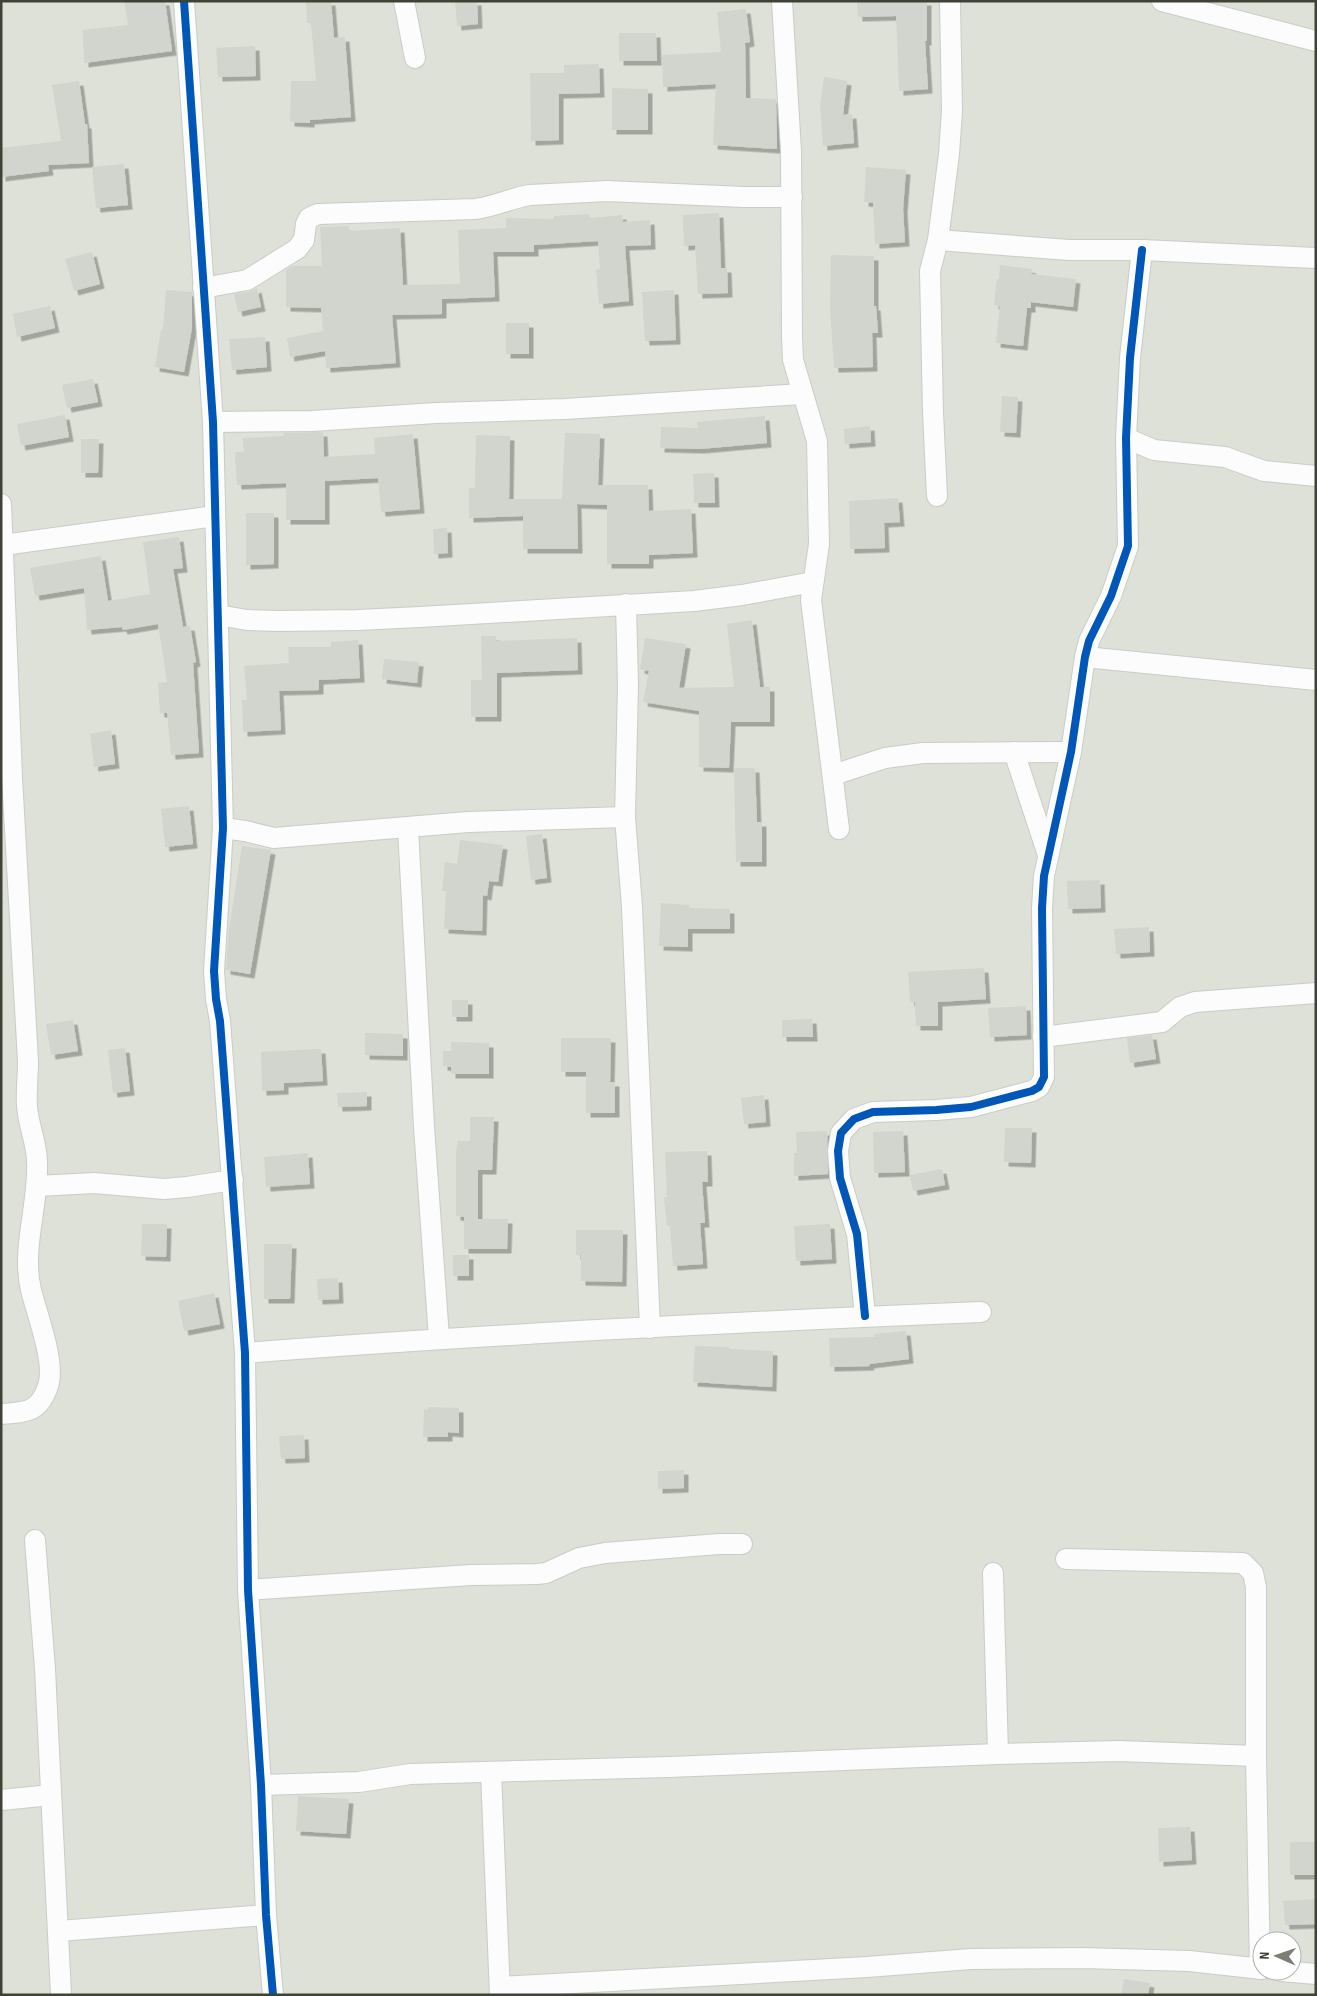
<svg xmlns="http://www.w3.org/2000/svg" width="1317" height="1996" font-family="'Sofia Sans Condensed',sans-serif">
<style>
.residential{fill:#dde1d7;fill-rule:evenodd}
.building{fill:#d2d5ce;filter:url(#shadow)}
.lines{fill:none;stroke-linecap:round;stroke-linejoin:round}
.minor-casing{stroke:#caccc7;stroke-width:22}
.minor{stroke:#fcfcfc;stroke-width:20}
.cycleway-casing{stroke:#fff;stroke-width:11}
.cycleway{stroke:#0057b8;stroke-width:8}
</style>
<defs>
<filter id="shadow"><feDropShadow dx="4.5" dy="4.5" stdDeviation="0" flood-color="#0004"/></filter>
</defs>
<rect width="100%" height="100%" fill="#eceee9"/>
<path class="residential" d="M 1,1 L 1316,1 L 1316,1995 L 1,1995 ZM 1262,1941 L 1292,1941 L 1292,1971 L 1262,1971 Z"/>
<g class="building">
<polygon points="124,1 165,1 172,51 84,63 83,30 128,25"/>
<polygon points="306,1 331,1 334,38 345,37 351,117 310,120 310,123 290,122 291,81 316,81 311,23 307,23"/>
<polygon points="455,1 477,1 478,24 457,26"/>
<polygon points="857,1 927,1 927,41 925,41 928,89 899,91 896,16 858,17"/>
<polygon points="746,9 750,42 745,43 746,98 776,99 777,149 713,145 716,84 663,87 662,55 721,52 717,12"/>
<polygon points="619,33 656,33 657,61 619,61"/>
<polygon points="255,46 256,76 218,77 216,48"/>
<polygon points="599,64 600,93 559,94 559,140 531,141 530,73 564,73 564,65"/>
<polygon points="824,77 847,81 843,115 852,114 854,143 823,146 820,105"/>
<polygon points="79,81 85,124 87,124 89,163 48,165 49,171 1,177 1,148 61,141 52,85"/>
<polygon points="612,88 648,89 648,130 612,130"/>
<polygon points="124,164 128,205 96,208 92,167"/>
<polygon points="866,167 906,170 903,209 905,242 875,244 873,203 864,202"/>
<polygon points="719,213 721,268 727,268 728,293 698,294 695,245 684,246 683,215"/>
<polygon points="589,214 590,218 622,215 623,222 650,220 651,245 625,246 629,301 599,304 596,270 600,269 598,241 534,245 534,252 493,252 495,297 442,299 442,314 392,315 396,363 326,368 325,351 290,357 287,338 323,331 321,308 286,307 286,270 293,266 322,266 320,227 349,226 349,231 400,228 403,285 460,284 458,230 506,228 506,218 554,219 554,216"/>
<polygon points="92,252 100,284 74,291 65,259"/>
<polygon points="831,255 874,256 874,306 876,306 878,333 872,333 873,367 834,368 830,308"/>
<polygon points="1000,265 1032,269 1031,274 1076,279 1073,307 1031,302 1031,308 1027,308 1023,346 996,343 1000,306 994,305 997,279 999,279"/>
<polygon points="257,288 261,307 238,312 234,294 249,292"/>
<polygon points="166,290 192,292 192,328 184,372 155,367 161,330 163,330"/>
<polygon points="674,290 676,340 645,341 642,292"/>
<polygon points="50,306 55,328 17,337 13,314"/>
<rect x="506" y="323" width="23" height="31"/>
<polygon points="265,337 267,367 232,370 229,339"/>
<polygon points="93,379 98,402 67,408 62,385"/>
<polygon points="1002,396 1018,397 1016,433 1000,432"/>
<polygon points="65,415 69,437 21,446 17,424"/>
<polygon points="765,416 767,443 700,449 660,448 661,427 698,428 697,422"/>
<polygon points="870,426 871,442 845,444 844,429"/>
<polygon points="323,432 324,457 375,454 374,438 413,434 420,509 381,512 378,478 325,481 325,520 286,520 286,483 237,485 235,452 244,452 243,438 284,436 283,433"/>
<polygon points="565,433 600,434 598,485 648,485 649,511 691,509 693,553 649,555 649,564 607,564 607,505 577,504 578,549 523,549 523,516 469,518 469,488 475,488 476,435 510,436 509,499 562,499"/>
<polygon points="81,439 99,439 98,473 81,473"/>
<polygon points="714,473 715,503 694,503 693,474"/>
<polygon points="898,498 900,522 884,523 885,548 850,549 849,501"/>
<polygon points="246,513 274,513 274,564 246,565"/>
<polygon points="447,528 448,553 434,554 433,529"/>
<polygon points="179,537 183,568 173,569 183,627 190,626 196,662 193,663 199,753 171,755 167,713 160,713 158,683 167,682 158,624 123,630 122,627 87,630 84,588 35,596 30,568 101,556 108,601 150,594 143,542"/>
<polygon points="752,620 760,687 770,687 770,722 731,722 729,768 699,767 699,711 643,702 649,671 640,669 645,638 686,644 679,688 734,687 727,624"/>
<polygon points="481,636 496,636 496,641 577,638 578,670 497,673 497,717 471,717 471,680 482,680"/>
<polygon points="358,640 360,678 319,680 319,690 279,691 281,730 243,732 242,700 247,700 244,666 289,663 288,647 331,647 331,642"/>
<polygon points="384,659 419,662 417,683 382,679"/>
<polygon points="111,730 115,764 94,767 90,734"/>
<polygon points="734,768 755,768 757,822 762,822 762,862 736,862"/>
<polygon points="189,806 193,844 165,847 161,809"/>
<polygon points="542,834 547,878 531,880 526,836"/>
<polygon points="460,840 503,845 498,882 489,881 487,896 483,895 482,931 444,929 446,891 442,891 445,862 457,864"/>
<polygon points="242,846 271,850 250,974 226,970 229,929"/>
<polygon points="1100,880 1101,908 1068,909 1067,881"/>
<polygon points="661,903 690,905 689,908 730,909 730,929 688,929 688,947 659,946"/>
<polygon points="1149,927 1150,952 1116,954 1114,929"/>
<polygon points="984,968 986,999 938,1002 938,1026 916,1026 915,1002 910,1002 908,972"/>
<rect x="452" y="1000" width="16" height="17"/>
<polygon points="1026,1006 1027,1035 990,1037 988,1008"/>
<polygon points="812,1019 813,1037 782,1037 782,1020"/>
<polygon points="73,1020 78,1051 51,1055 46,1024"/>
<polygon points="365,1033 403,1034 403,1056 365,1055"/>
<polygon points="1152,1035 1156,1059 1130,1063 1127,1038"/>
<polygon points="561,1038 611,1038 610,1082 615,1082 615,1113 586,1113 586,1072 561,1072"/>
<polygon points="451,1042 489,1043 489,1074 451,1074 451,1067 443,1066 443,1051 451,1051"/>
<polygon points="125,1048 130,1091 113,1093 108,1050"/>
<polygon points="321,1049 323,1081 284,1083 284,1090 262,1091 261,1052"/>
<polygon points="367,1092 367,1106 338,1107 337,1093"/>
<polygon points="764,1095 766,1122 744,1124 741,1098"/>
<polygon points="470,1117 494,1117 492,1170 478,1170 478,1219 508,1219 507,1249 464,1249 464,1217 456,1216 456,1153 458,1141 470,1141"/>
<polygon points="1005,1128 1032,1128 1031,1163 1004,1162"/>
<polygon points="827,1131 828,1174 794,1176 794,1153 797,1153 796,1132"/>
<polygon points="903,1131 905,1172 874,1173 873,1132"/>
<polygon points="707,1151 708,1182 702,1182 705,1223 700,1223 703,1264 673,1266 670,1226 667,1226 664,1197 667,1197 665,1152"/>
<polygon points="308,1153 310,1184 266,1187 264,1157"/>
<polygon points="942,1169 945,1185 913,1191 910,1175"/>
<polygon points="142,1224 167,1224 166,1257 141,1256"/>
<polygon points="830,1224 832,1259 796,1261 794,1226"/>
<polygon points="576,1230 623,1230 622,1282 581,1281 581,1255 576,1255"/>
<polygon points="264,1244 292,1244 290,1299 264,1299"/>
<rect x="453" y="1255" width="16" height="21"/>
<polygon points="338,1278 339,1299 318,1300 317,1279"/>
<polygon points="214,1293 220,1324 184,1331 178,1301"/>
<polygon points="906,1331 909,1359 869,1364 870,1366 830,1367 829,1338 875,1337 874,1334"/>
<polygon points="695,1346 729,1347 729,1349 773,1351 772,1387 693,1382"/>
<polygon points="428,1407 459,1408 459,1433 448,1432 448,1437 423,1437 424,1409 428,1410"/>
<polygon points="304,1435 305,1458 281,1459 279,1436"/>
<polygon points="684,1470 684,1488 658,1489 658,1471"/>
<polygon points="298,1796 349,1799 346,1834 296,1831"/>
<polygon points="1190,1827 1192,1860 1159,1862 1158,1828"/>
<rect x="1290" y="1842" width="26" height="33"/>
<polygon points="1316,1899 1316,1924 1285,1925 1283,1901"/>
<polygon points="1124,1979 1150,1983 1148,1995 1121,1995"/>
</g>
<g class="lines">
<defs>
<g id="minor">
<polyline points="184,1 213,422 223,828 214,971 216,999 220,1021 245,1353 248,1590 261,1785 266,1915 273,1995"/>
<polyline points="404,1 415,58"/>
<polyline points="782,1 791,151 792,336 793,360 817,441 819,544 811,600 839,829"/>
<polyline points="1162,1 1316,41"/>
<polyline points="938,240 1069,250 1142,250 1316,258"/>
<path d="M 203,288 L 247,280 L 297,249 L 304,240 L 306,224 L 309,218 L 318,214 L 475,209 C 494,207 511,198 530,195 L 607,191 L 744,197 L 792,197"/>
<polyline points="213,422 312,421 436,413 565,409 802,394"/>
<polyline points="1126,438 1154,450 1225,457 1264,471 1316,476"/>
<polyline points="937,496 933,413 930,271 938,240 949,154 952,111 950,1"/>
<path d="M 1,504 L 12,777 L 28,1061 C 28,1076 26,1091 27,1106 C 28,1125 37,1143 37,1162 C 39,1205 21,1248 31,1290 C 37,1315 56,1363 48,1386 C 39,1413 26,1412 1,1414"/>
<polyline points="3,545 215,516"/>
<polyline points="626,604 628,685 625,817 632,907 650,1328"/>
<polyline points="218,615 247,620 278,621 358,620 420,617 694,601 742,595 813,582"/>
<polyline points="1085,657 1316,680"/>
<polyline points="1014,752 1048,855"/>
<polyline points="833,775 885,758 923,753 1071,752"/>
<polyline points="223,828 245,831 274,838 468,822 625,817"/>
<polyline points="408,828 424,1127 439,1338"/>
<polyline points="1043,1037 1162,1022 1180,1007 1195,1002 1316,993"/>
<polyline points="37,1186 94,1183 164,1189 187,1187 233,1180"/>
<polyline points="865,1316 857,1234 840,1178 838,1151 841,1133 854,1119 873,1112 936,1110 971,1107 1032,1091 1039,1087 1044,1077 1042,908 1044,876 1071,752 1085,657 1089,641 1111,596 1128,546 1126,438 1130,358 1142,250"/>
<path d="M 245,1353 C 490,1334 735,1322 981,1312"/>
<polyline points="35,1540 45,1669 61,1995"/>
<polyline points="1066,1559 1243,1563 1253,1573 1256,1587 1256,1756 1260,1969"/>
<polyline points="993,1573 998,1754"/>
<polyline points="248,1590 471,1575 537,1574 546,1573 579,1558 605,1553 719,1544 742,1544"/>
<polyline points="491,1772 500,1995"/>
<polyline points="261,1785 359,1782 410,1774 669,1767 998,1754 1119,1751 1256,1756"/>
<polyline points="1,1800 51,1795"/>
<polyline points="59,1931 266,1915"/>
<polyline points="1281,1971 1316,1974"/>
<polyline points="500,1987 867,1967 971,1959 1083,1958 1189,1961 1262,1969"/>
</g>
</defs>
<use href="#minor" class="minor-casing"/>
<use href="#minor" class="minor"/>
<defs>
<g id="cycleway">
<polyline points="184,1 213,422 223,828 214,971 216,999 220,1021 245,1353 248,1590 261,1785 266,1915 273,1995"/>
<polyline points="865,1316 857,1234 840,1178 838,1151 841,1133 854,1119 873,1112 936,1110 971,1107 1032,1091 1039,1087 1044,1077 1042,908 1044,876 1071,752 1085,657 1089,641 1111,596 1128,546 1126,438 1130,358 1142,250"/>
</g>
</defs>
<use href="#cycleway" class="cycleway-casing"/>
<use href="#cycleway" class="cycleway"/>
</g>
<rect width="1317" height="1996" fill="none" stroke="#3e4336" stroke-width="5"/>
<g transform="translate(1277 1956) rotate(272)"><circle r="24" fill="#ffffff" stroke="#b2b4af"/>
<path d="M0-4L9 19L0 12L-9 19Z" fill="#7b7f75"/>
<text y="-8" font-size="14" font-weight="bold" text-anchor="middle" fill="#3e4336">N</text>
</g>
</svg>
